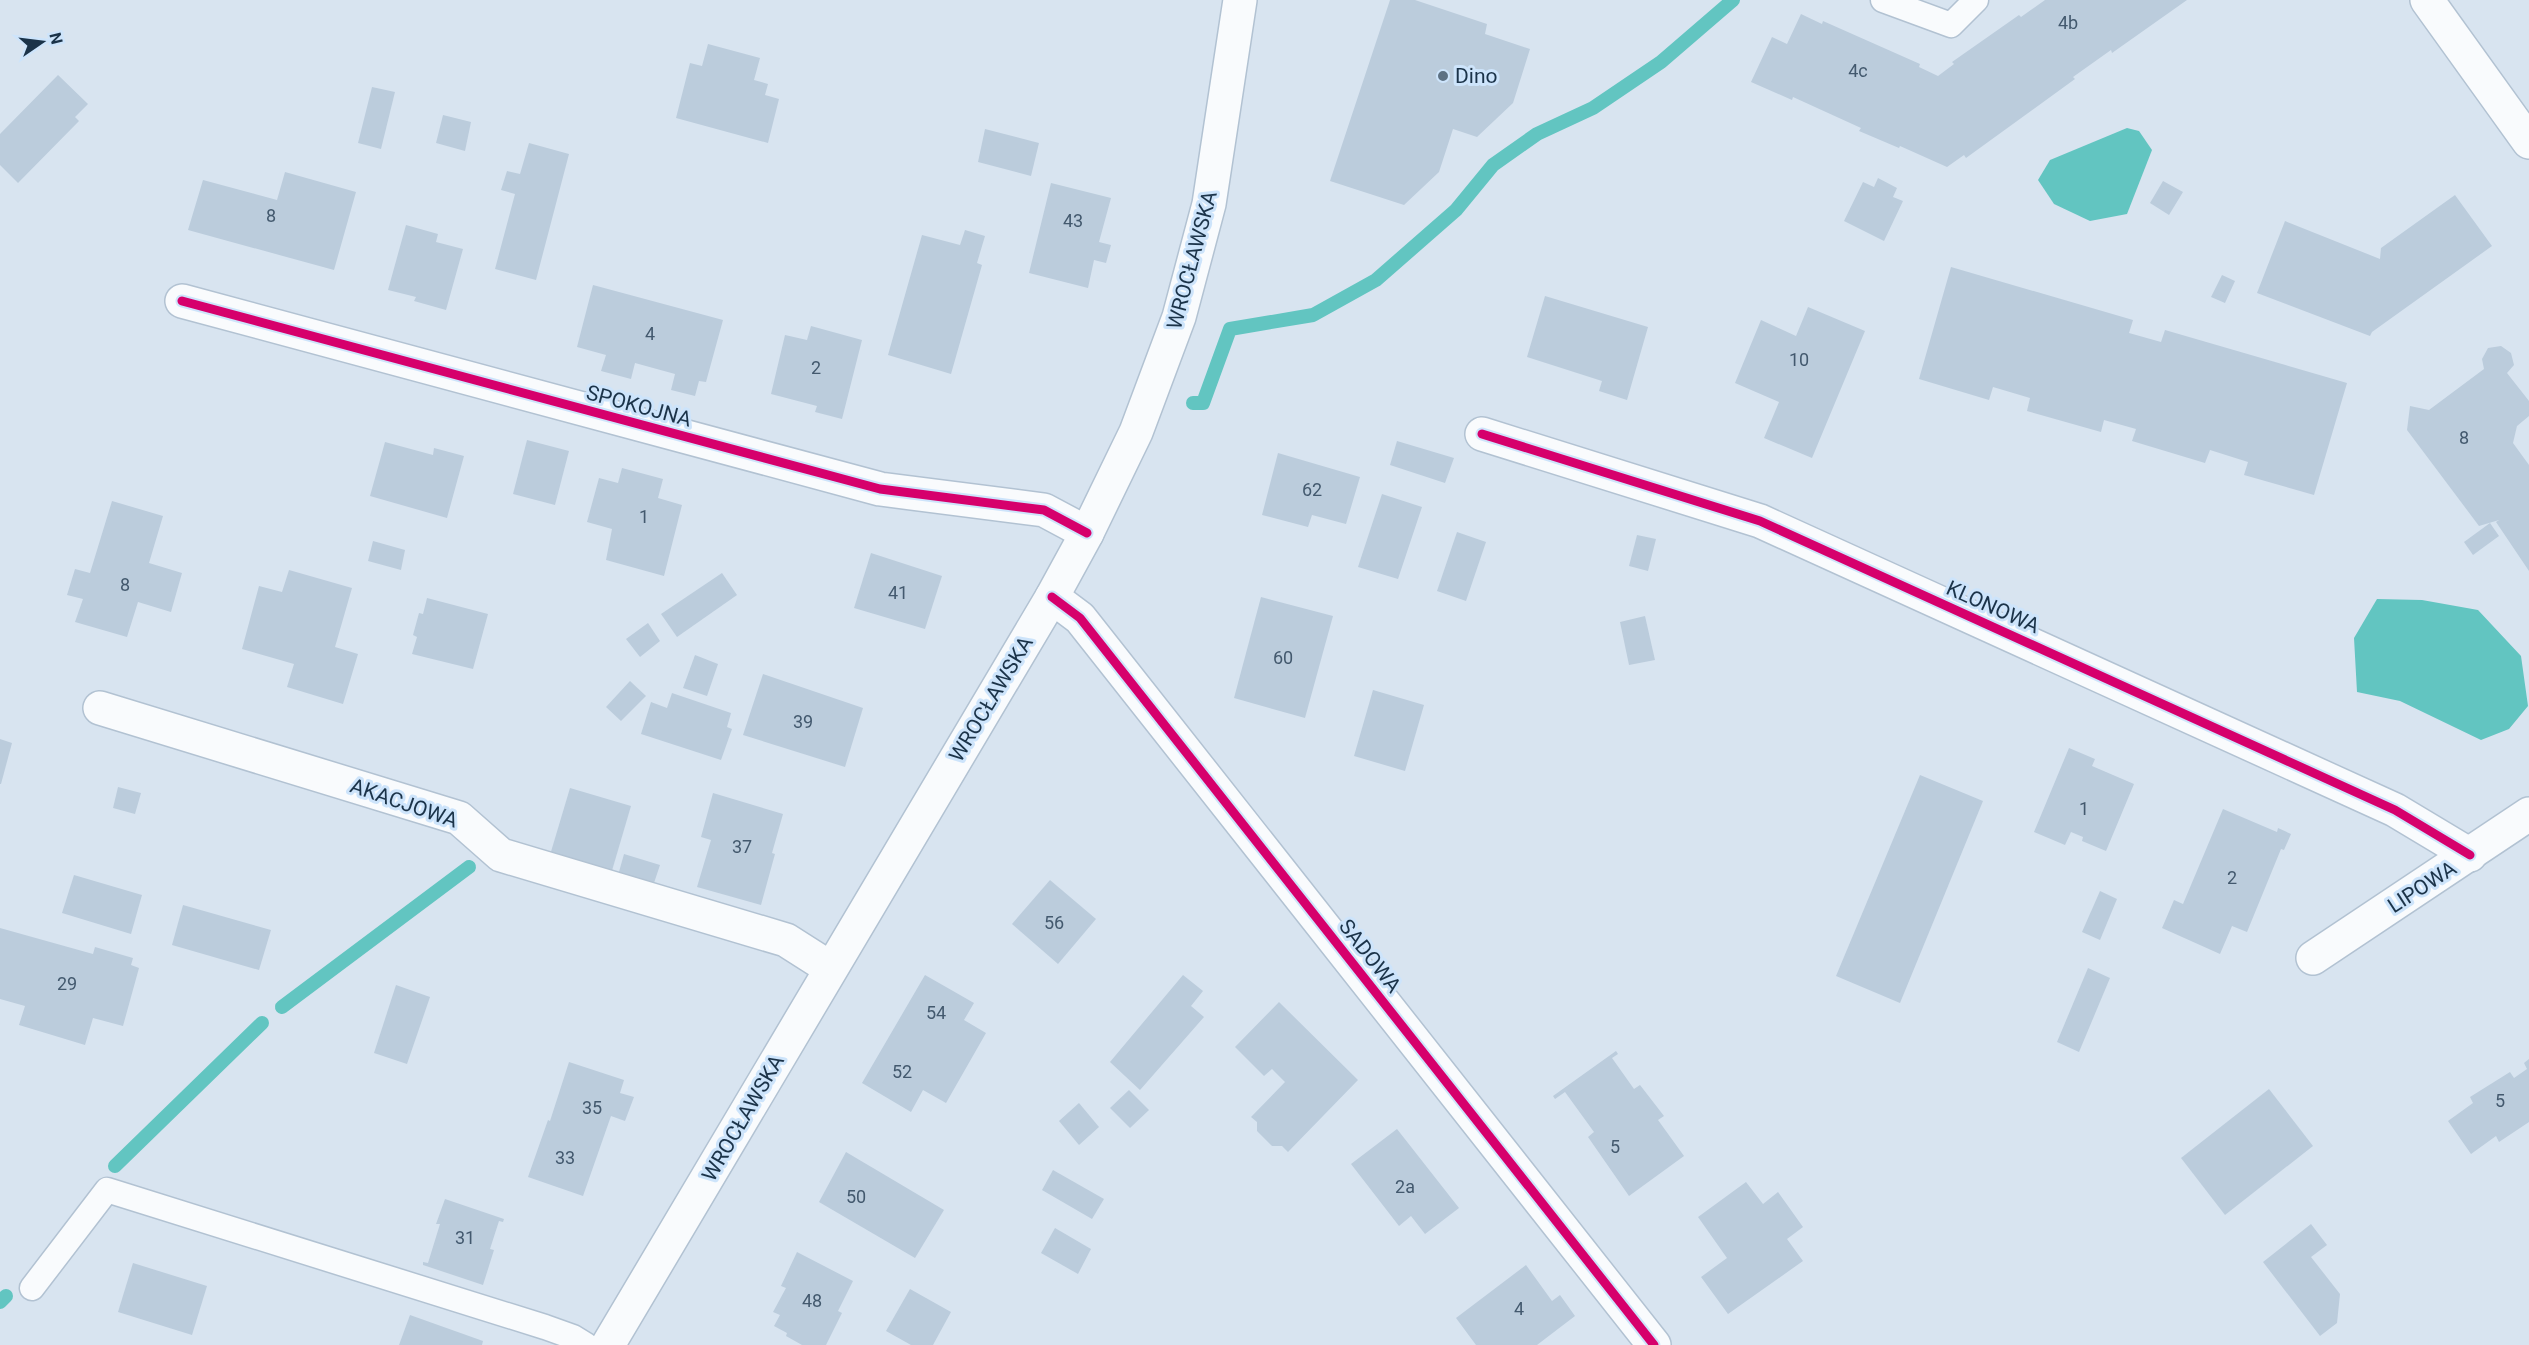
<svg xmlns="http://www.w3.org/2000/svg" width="2529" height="1345" font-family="Roboto,sans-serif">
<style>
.water{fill:#62c5c1}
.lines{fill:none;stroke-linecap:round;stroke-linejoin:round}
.stream{stroke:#62c5c1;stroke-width:14}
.building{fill:#bbccdc}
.service-casing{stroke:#b2c2d2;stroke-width:27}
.minor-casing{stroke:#b2c2d2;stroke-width:36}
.secondary-casing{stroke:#b2c2d2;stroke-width:36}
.service{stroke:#f9fbfd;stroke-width:24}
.minor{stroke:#f9fbfd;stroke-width:33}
.secondary{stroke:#f9fbfd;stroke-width:33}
.cycleway-casing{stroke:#cde4fb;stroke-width:13}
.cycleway{stroke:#d6006c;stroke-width:9}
.poi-dot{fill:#5d7183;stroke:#cde4fb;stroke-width:2}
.labels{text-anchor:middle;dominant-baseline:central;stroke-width:6;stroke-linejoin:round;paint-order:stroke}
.number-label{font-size:18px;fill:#43596e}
.poi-label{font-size:21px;fill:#1b3349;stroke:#cde4fb;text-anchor:start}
.street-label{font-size:21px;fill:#1b3349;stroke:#cde4fb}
</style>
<rect width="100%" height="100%" fill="#d8e4f0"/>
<g class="water">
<polygon points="2127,128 2139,131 2152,150 2127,214 2090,221 2054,204 2038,180 2050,160"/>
<polygon points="2377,599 2422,600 2478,610 2521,656 2528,706 2509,729 2481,740 2400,701 2357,692 2354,638"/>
</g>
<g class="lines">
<g class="stream">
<polyline points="1193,403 1203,403 1230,329 1313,315 1376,280 1456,210 1493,165 1537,134 1593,108 1661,62 1733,0"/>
<polyline points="282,1007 469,867"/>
<polyline points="115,1166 262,1023"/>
<polyline points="0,1302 6,1296"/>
</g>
</g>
<g class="building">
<polygon points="1390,0 1415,0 1487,24 1485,34 1530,49 1513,103 1477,137 1453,129 1439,172 1404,205 1330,181"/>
<polygon points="2045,0 2187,0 2112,53 2111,50 2073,77 2075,79 1966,158 1964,155 1947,167 1900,146 1899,148 1859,131 1861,128 1793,97 1792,100 1751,82 1772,37 1787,44 1801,14 1822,24 1823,21 1920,64 1919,67 1938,76 1954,64 1952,62 2019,15 2021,17"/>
<polygon points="708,44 760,58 754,80 768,84 765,95 779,99 768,143 676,118 690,63 702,66"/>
<polygon points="58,75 88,104 75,117 79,121 18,183 0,165 0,134"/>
<polygon points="372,87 395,92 381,149 358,143"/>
<polygon points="443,115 471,122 465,151 436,143"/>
<polygon points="985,129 1039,143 1031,176 978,162"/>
<polygon points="529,143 569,154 536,280 495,269 515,194 501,190 507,171 520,174"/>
<polygon points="285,172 356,192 334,270 188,230 203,180 277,200"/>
<polygon points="1878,178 1897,188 1893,197 1903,201 1884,241 1844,221 1863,182 1874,187"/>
<polygon points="2163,181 2183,192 2169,215 2150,203"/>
<polygon points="1051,183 1111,198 1099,242 1111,245 1106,263 1094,260 1088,288 1029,273"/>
<polygon points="2455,195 2492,246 2372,332 2370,336 2257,293 2285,221 2380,259 2381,248"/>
<polygon points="406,225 438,234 436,242 463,249 446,310 414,301 416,297 388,290"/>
<polygon points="965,230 985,236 977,263 982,265 951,374 888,355 922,235 960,245"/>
<polygon points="1951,267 2133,320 2129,333 2161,342 2165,330 2347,383 2314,495 2244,475 2248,462 2210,450 2205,463 2132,441 2136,429 2104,420 2101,432 2027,411 2030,398 1993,387 1989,400 1919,379"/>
<polygon points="2222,275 2235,281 2225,303 2211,297"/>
<polygon points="593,285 723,320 706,382 699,381 695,396 671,390 675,374 635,363 631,379 601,371 606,355 577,347"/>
<polygon points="1545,296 1648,327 1627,400 1599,391 1602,381 1527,357"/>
<polygon points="1808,307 1865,331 1812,458 1764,438 1779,402 1735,383 1761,320 1796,336"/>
<polygon points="811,326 862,340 842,419 815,412 817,406 771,394 785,335 807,340"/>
<polygon points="2501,346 2511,353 2514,365 2507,373 2529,401 2529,416 2517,426 2513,443 2529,465 2529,571 2496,522 2499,520 2479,526 2407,430 2410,406 2429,410 2484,369 2482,359 2488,348"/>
<polygon points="527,440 569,451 555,505 513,494"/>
<polygon points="1397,441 1454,458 1445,483 1390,465"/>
<polygon points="385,442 433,455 434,448 464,456 447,518 370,496"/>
<polygon points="1278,453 1360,477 1346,524 1312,515 1308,527 1262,515"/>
<polygon points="622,468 663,479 658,498 682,505 664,576 606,560 612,529 587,522 599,478 618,483"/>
<polygon points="1382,494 1422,507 1398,579 1358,567"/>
<polygon points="112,501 163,516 149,563 182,573 171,612 138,602 127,637 75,622 83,599 67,595 75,569 90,573"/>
<polygon points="2490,523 2499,536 2473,555 2464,542"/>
<polygon points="1457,532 1486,542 1466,601 1437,591"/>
<polygon points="1637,535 1656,539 1648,571 1629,566"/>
<polygon points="373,541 405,550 401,570 368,561"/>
<polygon points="871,553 942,576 925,629 854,608"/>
<polygon points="289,570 352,588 335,647 358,654 343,704 287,687 294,664 242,649 259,586 282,592"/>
<polygon points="722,573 737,595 677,637 661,614"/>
<polygon points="1261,597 1333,616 1305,718 1234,698"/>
<polygon points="427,598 488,614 473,669 412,654 417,637 413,635 419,613 423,614"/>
<polygon points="1645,616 1655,660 1629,665 1620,622"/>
<polygon points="648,623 660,641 640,657 626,639"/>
<polygon points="695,655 718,664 707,696 683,688"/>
<polygon points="763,674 863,708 845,767 743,735"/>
<polygon points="630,681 646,696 621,721 606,707"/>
<polygon points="1373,690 1424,705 1405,771 1354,756"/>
<polygon points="672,693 731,713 727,727 732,729 721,760 641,734 651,702 667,708"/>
<polygon points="0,739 12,743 1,784 0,784"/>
<polygon points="2069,748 2095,759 2092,766 2134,784 2106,851 2082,841 2083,837 2071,832 2065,845 2034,832"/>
<polygon points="1920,775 1983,801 1900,1003 1836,976"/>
<polygon points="118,787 141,793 135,814 113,808"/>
<polygon points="570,788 631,806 611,874 550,855"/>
<polygon points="713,793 783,814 772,853 775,854 761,905 697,887 711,840 701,837"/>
<polygon points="2223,809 2277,832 2278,828 2291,834 2284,850 2281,849 2247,932 2232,926 2220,954 2162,928 2174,900 2183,904"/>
<polygon points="624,854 660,865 652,889 617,879"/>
<polygon points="74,875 142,895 131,934 62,913"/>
<polygon points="1050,880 1096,919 1058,964 1012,924"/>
<polygon points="2100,891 2117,899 2100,940 2082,932"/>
<polygon points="183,905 271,930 259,970 172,945"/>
<polygon points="0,928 93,954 95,947 133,958 131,965 139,968 123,1026 93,1018 85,1045 19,1025 25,1006 0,999"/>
<polygon points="2088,968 2110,978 2079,1052 2057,1042"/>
<polygon points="925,975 974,1003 964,1020 986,1033 946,1103 923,1090 911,1112 862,1083"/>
<polygon points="1183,975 1203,991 1191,1006 1204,1017 1140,1090 1110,1062"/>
<polygon points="396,985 430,997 407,1064 374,1053"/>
<polygon points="1279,1002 1358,1080 1288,1152 1282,1146 1272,1146 1257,1131 1257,1122 1251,1117 1285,1082 1272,1069 1264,1076 1235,1047"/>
<polygon points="1616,1051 1618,1054 1612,1058 1634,1089 1640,1085 1664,1116 1658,1120 1684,1156 1629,1196 1588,1137 1594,1132 1565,1092 1555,1099 1553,1096"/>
<polygon points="2529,1059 2529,1122 2499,1142 2496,1136 2471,1154 2448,1121 2473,1103 2470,1097 2510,1072 2514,1078 2527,1069 2524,1063"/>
<polygon points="569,1062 624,1080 620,1093 634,1097 625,1121 611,1116 583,1196 528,1177 548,1120 550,1121"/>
<polygon points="2269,1089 2313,1146 2225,1215 2181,1158"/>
<polygon points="1129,1090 1149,1110 1130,1128 1110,1108"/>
<polygon points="1079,1103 1099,1127 1079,1145 1059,1121"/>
<polygon points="1397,1129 1459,1208 1425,1234 1411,1216 1399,1226 1351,1164"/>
<polygon points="846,1152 944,1210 915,1258 819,1202"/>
<polygon points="1053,1170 1104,1199 1092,1219 1042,1190"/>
<polygon points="1746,1182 1763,1204 1778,1192 1803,1227 1787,1239 1803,1261 1728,1314 1701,1277 1727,1258 1698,1217"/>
<polygon points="445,1199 504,1219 503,1222 499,1221 490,1249 494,1250 483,1285 423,1265 423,1262 428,1263 440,1224 436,1224"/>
<polygon points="2311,1224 2327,1245 2311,1257 2340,1294 2337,1323 2320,1336 2263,1262"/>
<polygon points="1055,1228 1091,1249 1078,1274 1041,1253"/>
<polygon points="797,1252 853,1281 838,1311 842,1313 826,1345 802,1345 786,1336 787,1333 774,1326 780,1315 773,1312 786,1288 781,1286"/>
<polygon points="133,1263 207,1286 192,1335 118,1312"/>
<polygon points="1526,1265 1552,1301 1560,1295 1575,1316 1537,1345 1476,1345 1456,1318"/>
<polygon points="910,1289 951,1312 933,1345 911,1345 886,1331"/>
<polygon points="410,1315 483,1341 482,1345 399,1345"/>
</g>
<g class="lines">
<defs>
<g id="service">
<polyline points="1883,0 1951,25 1976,0"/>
<polyline points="32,1288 107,1190 545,1327 573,1337 586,1345"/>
</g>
<g id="minor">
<polyline points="2427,0 2529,142"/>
<polyline points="182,301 880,489 1044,510 1087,533"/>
<polyline points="1482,434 1760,521 2395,810 2470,855"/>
<polyline points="1052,597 1080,618 1654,1345"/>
<polyline points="100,708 459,818 501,855 786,940 830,968"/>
<polyline points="2313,958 2529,814"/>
</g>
<polyline id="secondary" points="608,1345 1052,597 1087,533 1136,432 1179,317 1209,204 1240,0"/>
</defs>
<use href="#service" class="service-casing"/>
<use href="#minor" class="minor-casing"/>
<use href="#secondary" class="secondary-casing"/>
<use href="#service" class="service"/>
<use href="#minor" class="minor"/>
<use href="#secondary" class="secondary"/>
<defs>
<g id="cycleway">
<polyline points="182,301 880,489 1044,510 1087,533"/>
<polyline points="1482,434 1760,521 2395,810 2470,855"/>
<polyline points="1052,597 1080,618 1654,1345"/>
</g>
</defs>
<use href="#cycleway" class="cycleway-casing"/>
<use href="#cycleway" class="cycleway"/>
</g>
<circle class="poi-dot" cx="1443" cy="76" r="6"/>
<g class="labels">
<g class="number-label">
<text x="2068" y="22">4b</text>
<text x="1858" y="70">4c</text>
<text x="271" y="215">8</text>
<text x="1073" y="220">43</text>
<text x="650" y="333">4</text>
<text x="1799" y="359">10</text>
<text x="816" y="367">2</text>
<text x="2464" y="437">8</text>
<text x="1312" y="489">62</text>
<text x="644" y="516">1</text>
<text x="125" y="584">8</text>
<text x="898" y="592">41</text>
<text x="1283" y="657">60</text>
<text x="803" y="721">39</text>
<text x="2084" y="808">1</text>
<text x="742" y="846">37</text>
<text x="2232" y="877">2</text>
<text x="1054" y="922">56</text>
<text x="67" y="983">29</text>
<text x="936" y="1012">54</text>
<text x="902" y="1071">52</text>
<text x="2500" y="1100">5</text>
<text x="592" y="1107">35</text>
<text x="1615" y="1146">5</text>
<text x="565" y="1157">33</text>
<text x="1405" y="1186">2a</text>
<text x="856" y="1196">50</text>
<text x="465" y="1237">31</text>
<text x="812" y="1300">48</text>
<text x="1519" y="1308">4</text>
</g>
<g class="poi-label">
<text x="1455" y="76">Dino</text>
</g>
<g class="street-label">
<text transform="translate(1192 260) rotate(-75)">WROCŁAWSKA</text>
<text transform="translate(639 406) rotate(15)">SPOKOJNA</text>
<text transform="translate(1993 607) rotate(24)">KLONOWA</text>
<text transform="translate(991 699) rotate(-59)">WROCŁAWSKA</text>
<text transform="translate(404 803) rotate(19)">AKACJOWA</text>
<text transform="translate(2422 887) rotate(-33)">LIPOWA</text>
<text transform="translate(1370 956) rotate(52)">SADOWA</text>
<text transform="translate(743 1118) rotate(-60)">WROCŁAWSKA</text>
</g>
</g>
<g transform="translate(42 42) rotate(76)" stroke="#cde4fb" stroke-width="4.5" paint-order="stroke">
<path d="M0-4.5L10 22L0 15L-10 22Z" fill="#1b3349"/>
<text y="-9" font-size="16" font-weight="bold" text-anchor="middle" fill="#1b3349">N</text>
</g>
</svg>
